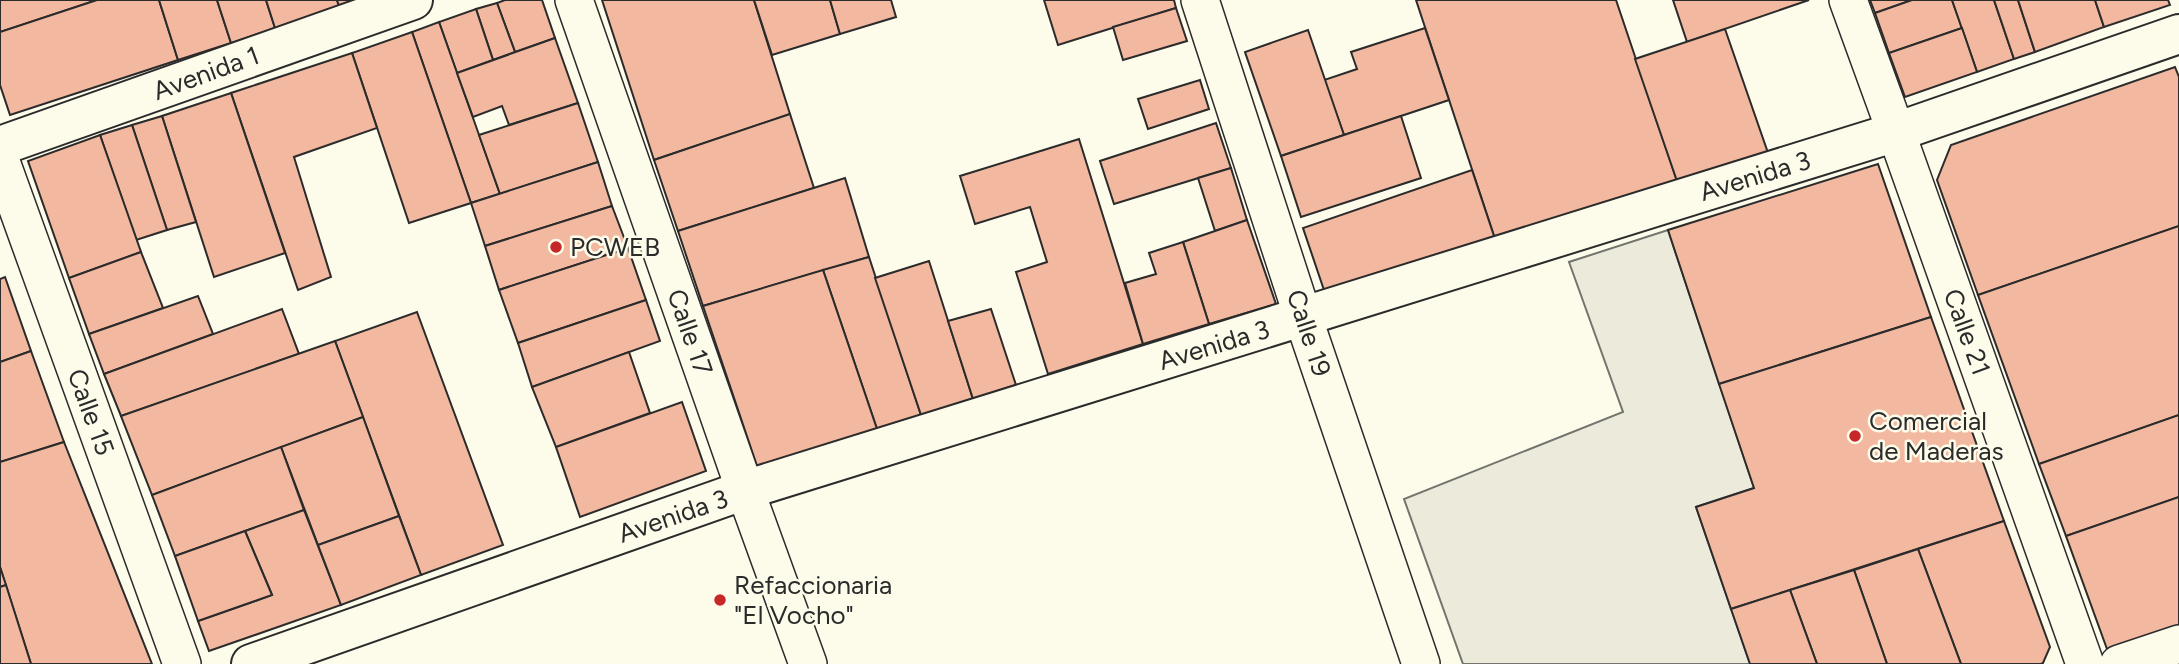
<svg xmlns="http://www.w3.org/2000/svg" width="2179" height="664" font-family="Figtree,sans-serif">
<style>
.green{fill:#ecebdb;stroke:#74746e;stroke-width:2}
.building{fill:#f2b8a0;stroke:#2b2b2b;stroke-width:2}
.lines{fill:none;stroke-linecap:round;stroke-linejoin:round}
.street-casing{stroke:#2b2b2b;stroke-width:40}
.secondary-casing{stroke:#2b2b2b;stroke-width:42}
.street{stroke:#fdfbea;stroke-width:37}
.secondary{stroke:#fdfbea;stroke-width:38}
.poi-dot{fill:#c62828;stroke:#fdfbea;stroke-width:2.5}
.labels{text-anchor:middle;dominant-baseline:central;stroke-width:5;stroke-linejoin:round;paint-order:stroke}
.street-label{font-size:26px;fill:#2b2b2b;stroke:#fdfbea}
.poi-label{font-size:26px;fill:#2b2b2b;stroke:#fdfbea;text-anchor:start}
</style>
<rect width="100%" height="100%" fill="#fdfbea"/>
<polygon class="green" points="1668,230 1754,488 1696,507 1750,664 1463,664 1404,499 1623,412 1569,262"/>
<g class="building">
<polygon points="0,0 97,0 0,32"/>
<polygon points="97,0 159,0 178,60 10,115 0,85 0,32"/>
<polygon points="159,0 217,0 231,43 178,60"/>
<polygon points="217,0 266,0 275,28 231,43"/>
<polygon points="266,0 337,0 339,6 275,28"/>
<polygon points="337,0 356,0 339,6"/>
<polygon points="505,0 542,0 555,38 515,52 497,3"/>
<polygon points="602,0 754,0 790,114 654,160"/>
<polygon points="754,0 830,0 840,34 772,55"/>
<polygon points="830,0 891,0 896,17 840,34"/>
<polygon points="1044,0 1174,0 1176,8 1058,45"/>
<polygon points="1416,0 1616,0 1678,184 1497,245"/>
<polygon points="1673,0 1809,0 1687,42"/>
<polygon points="1870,0 1912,0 1875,13"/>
<polygon points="1912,0 1952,0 1962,28 1889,53 1875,13"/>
<polygon points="1952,0 1994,0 2014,59 1977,72"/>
<polygon points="1994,0 2018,0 2035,52 2014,59"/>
<polygon points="2018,0 2095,0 2104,27 2035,52"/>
<polygon points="2095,0 2168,0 2170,5 2104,27"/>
<polygon points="497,3 515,52 493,60 476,9"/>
<polygon points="1176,8 1187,41 1123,60 1113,27"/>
<polygon points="476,9 493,60 457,73 439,22"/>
<polygon points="439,22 500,194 471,203 412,32"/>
<polygon points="1425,28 1449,100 1344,135 1324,80 1357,69 1351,52"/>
<polygon points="1962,28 1977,72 1905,97 1889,53"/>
<polygon points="1725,29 1768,153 1678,184 1635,59"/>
<polygon points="1308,30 1344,135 1281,156 1245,52"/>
<polygon points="412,32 471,203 409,223 352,53"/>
<polygon points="555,38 578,103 509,125 502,106 473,117 457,73"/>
<polygon points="352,53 377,128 294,157 331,277 298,290 231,93"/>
<polygon points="2175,67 2179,77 2179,226 1978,295 1937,180 1951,145"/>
<polygon points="1200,80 1209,109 1148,129 1138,99"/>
<polygon points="231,93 285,253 214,277 162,116"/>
<polygon points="578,103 598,162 500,194 479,135"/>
<polygon points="790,114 814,188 678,231 654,160"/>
<polygon points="162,116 196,222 167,230 132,125"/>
<polygon points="1401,116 1421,178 1301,217 1281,156"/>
<polygon points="1216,123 1231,168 1114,204 1100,161"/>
<polygon points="132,125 167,230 136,240 100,135"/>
<polygon points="100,135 141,252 69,278 28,161"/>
<polygon points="1079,139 1143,344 1048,374 1016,272 1047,262 1030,207 975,224 960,176"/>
<polygon points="598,162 612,206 485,246 471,203"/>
<polygon points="1878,164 1931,317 1719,384 1668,230"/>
<polygon points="1231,168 1247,220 1215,231 1198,178"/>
<polygon points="1472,170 1497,245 1327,299 1303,228"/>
<polygon points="845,178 869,257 703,306 678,231"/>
<polygon points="612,206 628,248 499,290 485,246"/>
<polygon points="1247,220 1276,304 1209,324 1183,242"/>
<polygon points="2179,226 2179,415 2039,464 1978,295"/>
<polygon points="1183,242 1209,324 1143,344 1125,283 1156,274 1149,253"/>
<polygon points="628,248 646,300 518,343 499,290"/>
<polygon points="141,252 163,308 89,334 69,278"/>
<polygon points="869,257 921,415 877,429 823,270"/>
<polygon points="929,261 973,399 921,415 875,278"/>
<polygon points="823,270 877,429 757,466 703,306"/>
<polygon points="5,277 31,351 0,362 0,279"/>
<polygon points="198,296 213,334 104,374 89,334"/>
<polygon points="646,300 660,341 532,387 518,343"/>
<polygon points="282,309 299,354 121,416 104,374"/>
<polygon points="991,309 1016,385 973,399 948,321"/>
<polygon points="417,312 503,545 421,575 335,341"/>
<polygon points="1931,317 2004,521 1731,609 1696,507 1754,488 1719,384"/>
<polygon points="335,341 363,417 152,495 121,416"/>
<polygon points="31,351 64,442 0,462 0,362"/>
<polygon points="629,352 650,413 556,447 532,387"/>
<polygon points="682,402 706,471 580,517 556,447"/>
<polygon points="2179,415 2179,497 2066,536 2039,464"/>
<polygon points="363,417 399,516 318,545 281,447"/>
<polygon points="64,442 152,664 31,664 0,567 0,462"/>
<polygon points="281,447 304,510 175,556 152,495"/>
<polygon points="2179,497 2179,625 2107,649 2066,536"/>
<polygon points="304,510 341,605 209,651 198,621 272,595 245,531"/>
<polygon points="399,516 421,575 341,605 318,545"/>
<polygon points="2004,521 2050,647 2043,663 2041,664 1961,664 1918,549"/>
<polygon points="245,531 272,595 198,621 175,556"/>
<polygon points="1918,549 1961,664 1887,664 1854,570"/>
<polygon points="0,567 6,585 0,587"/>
<polygon points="1854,570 1887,664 1817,664 1790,590"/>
<polygon points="6,585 31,664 0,664 0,587"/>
<polygon points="1790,590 1817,664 1750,664 1731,609"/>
</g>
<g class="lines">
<defs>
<g id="street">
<polyline points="574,0 745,490 808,664"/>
<polyline points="1200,0 1303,317 1421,664"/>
<polyline points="1848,0 1896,132 2085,664"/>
<polyline points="0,159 182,664"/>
<polyline points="2119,664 2179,644"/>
</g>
<g id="secondary">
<polyline points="0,146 413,0"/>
<polyline points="251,664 745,490 1896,132 2179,34"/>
</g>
</defs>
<use href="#street" class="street-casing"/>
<use href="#secondary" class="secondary-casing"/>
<use href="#street" class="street"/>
<use href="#secondary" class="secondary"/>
</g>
<g class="poi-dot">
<circle cx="556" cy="247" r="7"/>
<circle cx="1855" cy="436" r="7"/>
<circle cx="720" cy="600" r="7"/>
</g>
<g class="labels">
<g class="street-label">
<text transform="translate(206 73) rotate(-20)">Avenida 1</text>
<text transform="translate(1755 176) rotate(-17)">Avenida 3</text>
<text transform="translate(690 332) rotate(71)">Calle 17</text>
<text transform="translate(1967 332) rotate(70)">Calle 21</text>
<text transform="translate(1309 333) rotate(72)">Calle 19</text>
<text transform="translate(1214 345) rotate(-17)">Avenida 3</text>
<text transform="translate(91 412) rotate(70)">Calle 15</text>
<text transform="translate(673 516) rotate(-19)">Avenida 3</text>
</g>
<g class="poi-label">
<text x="570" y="247">PCWEB</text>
<text x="1869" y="421">Comercial<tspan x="1869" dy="30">de Maderas</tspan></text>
<text x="734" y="585">Refaccionaria<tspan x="734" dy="30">"El Vocho"</tspan></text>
</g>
</g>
</svg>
